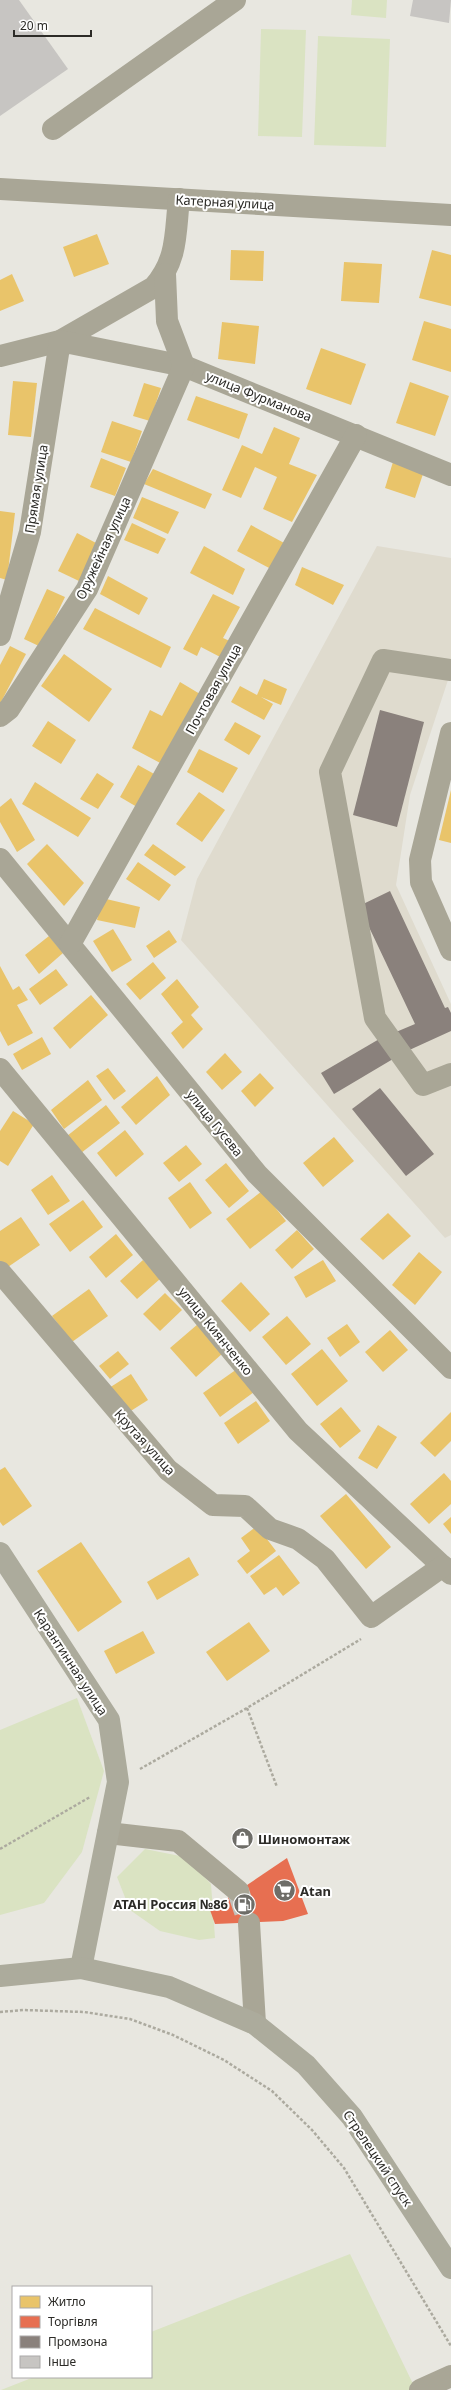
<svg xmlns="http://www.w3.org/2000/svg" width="451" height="2390" font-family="'Noto Sans',sans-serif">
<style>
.built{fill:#dfdbce}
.green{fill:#dae3c2}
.homes{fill:#e9c46a}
.shops{fill:#e76f51}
.industry{fill:#8a817c}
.building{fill:#c7c5c2}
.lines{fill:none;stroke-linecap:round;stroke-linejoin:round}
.minor-tunnel{stroke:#c2c1bb;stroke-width:22;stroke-dasharray:22 11;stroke-linecap:butt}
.path{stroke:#acaa9f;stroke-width:2.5;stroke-dasharray:3 2;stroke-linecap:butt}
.minor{stroke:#a9a696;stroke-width:22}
.major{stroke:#acab9c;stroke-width:22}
.labels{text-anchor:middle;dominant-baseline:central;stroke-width:4;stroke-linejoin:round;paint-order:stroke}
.street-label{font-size:13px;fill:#2c2b27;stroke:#fff}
.poi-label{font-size:13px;font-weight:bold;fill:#2c2b27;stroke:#fff;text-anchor:start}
</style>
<rect width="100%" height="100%" fill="#e8e7e0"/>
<polygon class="built" points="377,546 451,558 451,671 410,795 396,885 451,1004 451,1235 445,1238 181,940 197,879"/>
<g class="green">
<polygon points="352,0 387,0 386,18 351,15"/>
<polygon points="261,29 306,30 302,137 258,136"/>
<polygon points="318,36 390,39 386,147 314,145"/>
<polygon points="77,1698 104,1771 82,1852 44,1903 0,1915 0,1730"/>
<polygon points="145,1849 185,1857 211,1884 215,1938 199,1940 160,1931 130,1910 117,1877"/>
<polygon points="350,2254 416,2390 1,2390 34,2377 151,2377 151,2332"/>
</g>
<g class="homes">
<polygon points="97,234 109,264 74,277 63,247"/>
<polygon points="231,250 264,251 263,281 230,280"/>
<polygon points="432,250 451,255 451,306 419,298"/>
<polygon points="344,262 382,264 379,303 341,301"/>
<polygon points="12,274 24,301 0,311 0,280"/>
<polygon points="424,321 451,329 451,372 412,360"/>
<polygon points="222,322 259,326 255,364 218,359"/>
<polygon points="321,348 366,364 351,405 306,389"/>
<polygon points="13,381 37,383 31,437 8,435"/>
<polygon points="410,382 449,396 435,436 396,423"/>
<polygon points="144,383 161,388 150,421 133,416"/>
<polygon points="196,396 248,414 239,439 187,420"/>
<polygon points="112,421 142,431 131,462 101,452"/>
<polygon points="274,427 300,438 289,464 317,475 292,522 263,509 277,477 255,467 241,498 222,490 242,445 262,454"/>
<polygon points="101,458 126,468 115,496 90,487"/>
<polygon points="393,462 424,471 415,498 385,488"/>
<polygon points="153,469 212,494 205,509 144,484"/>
<polygon points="142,497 179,512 168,534 133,518"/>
<polygon points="0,511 15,513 7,580 0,578"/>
<polygon points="132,523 166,539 158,554 124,540"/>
<polygon points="251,525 286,544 271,569 237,551"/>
<polygon points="77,533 98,544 79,581 58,571"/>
<polygon points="204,546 245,569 233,595 190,573"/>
<polygon points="302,567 344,585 333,605 295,585"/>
<polygon points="108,576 148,598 139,615 100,594"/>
<polygon points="47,589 65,597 41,647 24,639"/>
<polygon points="213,594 240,607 223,638 232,642 224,659 201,647 197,656 183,649"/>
<polygon points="95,608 171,647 161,668 83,629"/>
<polygon points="10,646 26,654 0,704 0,665"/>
<polygon points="64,654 112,689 89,722 41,686"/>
<polygon points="264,679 287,689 281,705 261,697 273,704 264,720 231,702 240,686 257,695"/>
<polygon points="180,682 200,694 164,765 132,748 150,710 162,716"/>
<polygon points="48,721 76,740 61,764 32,746"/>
<polygon points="235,722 261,736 249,755 224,740"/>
<polygon points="199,749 238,768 223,793 187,772"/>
<polygon points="138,765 156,775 137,807 120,797"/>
<polygon points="97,773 114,784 98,809 80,799"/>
<polygon points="35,782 91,818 78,837 22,804"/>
<polygon points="451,790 451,843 439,840"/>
<polygon points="199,792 225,810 202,842 176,824"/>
<polygon points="11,798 35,840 17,852 0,822 0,807"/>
<polygon points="47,844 84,883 64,906 27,864"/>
<polygon points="153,844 186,867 175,876 144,855"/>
<polygon points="138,862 171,885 159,901 126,879"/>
<polygon points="102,898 140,907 135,928 97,920"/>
<polygon points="113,929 132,960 112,972 93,941"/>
<polygon points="169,930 177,942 154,958 146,946"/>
<polygon points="49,936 63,953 39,974 25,955"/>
<polygon points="153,962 166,978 140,1000 126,984"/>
<polygon points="0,966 13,990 19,986 28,1000 17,1005 33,1033 8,1046 0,1031"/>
<polygon points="56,969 68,985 40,1005 29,989"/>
<polygon points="177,979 199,1007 191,1015 203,1029 183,1049 171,1033 183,1022 161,994"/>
<polygon points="91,995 108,1015 70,1049 53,1028"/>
<polygon points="42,1037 51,1054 22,1070 13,1054"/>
<polygon points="225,1053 242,1072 222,1090 206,1072"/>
<polygon points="108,1068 126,1091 114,1100 96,1076"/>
<polygon points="260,1073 274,1088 255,1107 241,1091"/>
<polygon points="157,1076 170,1095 136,1125 121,1107"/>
<polygon points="88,1080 102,1100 64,1129 51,1110"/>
<polygon points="106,1105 120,1123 81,1153 67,1136"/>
<polygon points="13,1111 34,1124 8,1166 0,1161 0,1131"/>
<polygon points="125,1130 144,1154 116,1177 97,1153"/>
<polygon points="334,1137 354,1161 323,1187 303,1163"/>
<polygon points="186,1145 202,1164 179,1182 163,1163"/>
<polygon points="226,1163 249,1191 229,1208 205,1180"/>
<polygon points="52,1175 70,1201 48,1215 31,1190"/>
<polygon points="190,1182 212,1213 190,1229 168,1198"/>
<polygon points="262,1191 286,1221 250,1249 226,1219"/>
<polygon points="83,1200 103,1227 70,1252 49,1224"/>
<polygon points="388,1213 411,1236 383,1260 360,1239"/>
<polygon points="21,1217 40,1245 5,1269 0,1262 0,1231"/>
<polygon points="297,1230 314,1249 292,1269 275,1250"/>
<polygon points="116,1234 133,1255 106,1278 89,1257"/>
<polygon points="419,1252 442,1272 415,1305 392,1285"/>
<polygon points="143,1260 160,1279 137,1299 120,1281"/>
<polygon points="323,1260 336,1281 306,1298 294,1277"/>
<polygon points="241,1282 270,1314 250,1332 221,1301"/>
<polygon points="89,1289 108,1316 72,1342 52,1316"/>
<polygon points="165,1293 182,1310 160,1331 143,1314"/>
<polygon points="287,1316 311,1344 286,1365 262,1337"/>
<polygon points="198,1324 223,1353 196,1377 170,1348"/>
<polygon points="347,1324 360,1342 340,1357 327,1338"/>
<polygon points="390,1330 408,1350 383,1372 365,1352"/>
<polygon points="322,1349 348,1381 317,1406 291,1374"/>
<polygon points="118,1351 129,1364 110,1379 99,1366"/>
<polygon points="237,1369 254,1392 220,1417 203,1393"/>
<polygon points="131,1374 148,1400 126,1414 109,1388"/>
<polygon points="256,1401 270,1421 238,1444 224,1423"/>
<polygon points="341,1407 361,1431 340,1448 320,1424"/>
<polygon points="451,1412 451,1441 435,1457 420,1443"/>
<polygon points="378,1425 397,1437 377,1469 358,1458"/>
<polygon points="5,1467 32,1506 3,1526 0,1522 0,1470"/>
<polygon points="444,1473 451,1481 451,1504 429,1524 410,1504"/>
<polygon points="346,1494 391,1547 366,1569 320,1516"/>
<polygon points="451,1517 451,1534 443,1524"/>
<polygon points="257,1526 276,1551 247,1574 237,1561 250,1551 241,1538"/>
<polygon points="81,1542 122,1602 78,1632 37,1571"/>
<polygon points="279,1555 300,1583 283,1596 276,1587 264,1595 250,1576"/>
<polygon points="189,1557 199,1575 157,1600 147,1582"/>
<polygon points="249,1622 270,1651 227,1681 206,1652"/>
<polygon points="143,1631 155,1653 116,1674 104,1651"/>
</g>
<polygon class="shops" points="287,1858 308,1914 283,1921 215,1924 210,1910"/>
<g class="industry">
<polygon points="380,710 424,722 397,827 353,815"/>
<polygon points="390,891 445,1008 448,1007 451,1013 451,1031 405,1052 396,1032 415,1024 359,906"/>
<polygon points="381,1038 393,1059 334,1094 321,1073"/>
<polygon points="380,1088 434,1154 406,1176 352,1109"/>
</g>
<g class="building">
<polygon points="0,0 19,0 68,69 0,116"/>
<polygon points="413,0 451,0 449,23 410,16"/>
</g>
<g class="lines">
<polyline class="minor-tunnel" points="238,1891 249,1923"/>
<g class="path">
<polyline points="247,1708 277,1787"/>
<polyline points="140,1769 247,1708 361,1639"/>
<polyline points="0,1849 90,1797"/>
<polyline points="0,2012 24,2010 84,2012 130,2019 173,2035 224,2060 272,2091 312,2130 344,2168 451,2346"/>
</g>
<g class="minor">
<polyline points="53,129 235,0"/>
<polyline points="0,189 451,215"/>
<path d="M 0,356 L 60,341 L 154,287 C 178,259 175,234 179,199"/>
<polyline points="0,635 30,532 60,341 184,366 451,475"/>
<polyline points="451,670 383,660 330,772 375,1018 423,1085 451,1074"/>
<polyline points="0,716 9,709 87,589 184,366 167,321 165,274"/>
<polyline points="451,733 420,860 421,882 451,950"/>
<polyline points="0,859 257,1174 451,1368"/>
<polyline points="70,944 356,435"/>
<polyline points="0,1069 298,1431 451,1574"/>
<polyline points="0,1272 168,1470 213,1505 245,1506 270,1529 298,1539 325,1559 371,1617 443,1566"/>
<polyline points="108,1833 178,1841 238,1891"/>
<polyline points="249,1923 255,2024"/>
<polyline points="420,2390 451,2376"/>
</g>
<g class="major">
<polyline points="0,1553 109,1720 118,1782 81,1968"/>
<polyline points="0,1976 81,1968 169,1987 255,2024 306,2065 352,2117 451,2268"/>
</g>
</g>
<defs>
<symbol id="shop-disc" viewBox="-11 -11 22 22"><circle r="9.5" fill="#6e6d68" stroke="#fff"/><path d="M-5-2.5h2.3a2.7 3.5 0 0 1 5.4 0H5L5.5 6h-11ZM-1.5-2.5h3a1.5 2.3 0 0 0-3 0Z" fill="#fff"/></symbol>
<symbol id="supermarket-disc" viewBox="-11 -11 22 22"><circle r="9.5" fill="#6e6d68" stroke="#fff"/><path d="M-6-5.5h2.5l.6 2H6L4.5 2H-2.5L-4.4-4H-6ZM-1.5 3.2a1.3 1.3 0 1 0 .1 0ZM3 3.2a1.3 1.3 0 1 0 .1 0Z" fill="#fff"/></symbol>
<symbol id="fuel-disc" viewBox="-11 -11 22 22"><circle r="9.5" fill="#6e6d68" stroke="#fff"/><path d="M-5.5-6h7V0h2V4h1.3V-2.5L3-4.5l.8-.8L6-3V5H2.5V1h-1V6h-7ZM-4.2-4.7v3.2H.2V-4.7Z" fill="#fff"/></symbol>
</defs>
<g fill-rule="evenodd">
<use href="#shop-disc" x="230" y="1826" width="25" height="25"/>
<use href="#supermarket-disc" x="272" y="1878" width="25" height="25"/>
<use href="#fuel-disc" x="232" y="1892" width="25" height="25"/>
</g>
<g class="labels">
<g class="street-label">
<text transform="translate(225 202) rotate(3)">Катерная улица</text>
<text transform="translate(259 396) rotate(22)">улица Фурманова</text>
<text transform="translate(36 489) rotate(-81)">Прямая улица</text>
<text transform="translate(103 548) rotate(-65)">Оружейная улица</text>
<text transform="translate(213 689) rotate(-61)">Почтовая улица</text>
<text transform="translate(215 1123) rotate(51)">улица Гусева</text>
<text transform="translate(216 1331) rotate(51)">улица Киянченко</text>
<text transform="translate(145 1442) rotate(48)">Крутая улица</text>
<text transform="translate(71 1662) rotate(57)">Карантинная улица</text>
<text transform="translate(378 2158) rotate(56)">Стрелецкий спуск</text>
</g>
<g class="poi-label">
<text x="258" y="1839">Шиномонтаж</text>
<text x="300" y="1891">Atan</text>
<text x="228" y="1904" text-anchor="end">АТАН Россия №86</text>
</g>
</g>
<rect x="12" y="2286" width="140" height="92" fill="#ffffff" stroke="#abaaa9"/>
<rect x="20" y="2296" width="20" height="12" fill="#e9c46a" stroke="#abaaa9"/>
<text x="48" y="2306" font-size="12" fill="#2c2b27">Житло</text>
<rect x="20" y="2316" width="20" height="12" fill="#e76f51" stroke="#abaaa9"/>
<text x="48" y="2326" font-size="12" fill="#2c2b27">Торгівля</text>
<rect x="20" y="2336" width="20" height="12" fill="#8a817c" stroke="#abaaa9"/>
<text x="48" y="2346" font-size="12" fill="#2c2b27">Промзона</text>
<rect x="20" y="2356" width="20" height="12" fill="#c7c5c2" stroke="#abaaa9"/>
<text x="48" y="2366" font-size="12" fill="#2c2b27">Інше</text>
<path d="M14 30v6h77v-6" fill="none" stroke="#2c2b27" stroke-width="2"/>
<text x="20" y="30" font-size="12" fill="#2c2b27" stroke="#ffffff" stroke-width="3" paint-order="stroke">20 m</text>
</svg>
